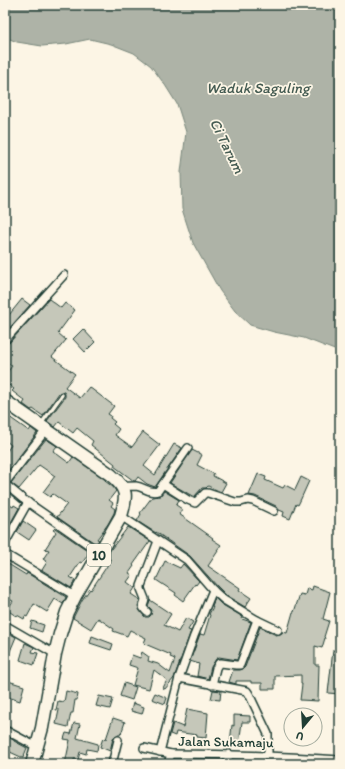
<svg xmlns="http://www.w3.org/2000/svg" width="345" height="769" font-family="Itim,sans-serif">
<style>
.water{fill:#aeb3a7;stroke:#758479}
.building{fill:#c5c7b9;stroke:#1f3d34}
.lines{fill:none;stroke-linecap:round;stroke-linejoin:round}
.service-casing{stroke:#1f3d34;stroke-width:6}
.minor-casing{stroke:#1f3d34;stroke-width:10}
.trunk-casing{stroke:#1f3d34;stroke-width:15}
.service{stroke:#fcf5e5;stroke-width:3.5}
.minor{stroke:#fcf5e5;stroke-width:7}
.trunk{stroke:#fcf5e5;stroke-width:12}
.labels{text-anchor:middle;dominant-baseline:central;stroke-width:3.5;stroke-linejoin:round;paint-order:stroke}
.shield{fill:#fcf5e5;stroke:#617469;stroke-width:1}
.shield-label{font-size:13px;font-weight:bold;fill:#1f3d34}
.street-label{font-size:14px;fill:#1f3d34;stroke:#fcf5e5}
.water-label{font-size:15px;font-style:italic;fill:#435a51;stroke:#fcf5e5}
</style>
<rect width="100%" height="100%" fill="#fcf5e5"/>
<filter id="ink" filterUnits="userSpaceOnUse"><feTurbulence type="fractalNoise" baseFrequency=".025" numOctaves="2"/><feDisplacementMap in="SourceGraphic" scale="8" xChannelSelector="R" yChannelSelector="G"/><feConvolveMatrix kernelMatrix="1 2 1 2 8 2 1 2 1" color-interpolation-filters="sRGB"/></filter>
<g filter="url(#ink)">
<polygon class="water" points="5,5 340,5 340,355 337,351 304,338 274,332 250,325 235,311 220,291 193,243 182,209 181,172 186,132 177,104 165,85 151,66 134,53 111,44 90,39 66,44 42,46 17,42 5,37"/>
<g class="building">
<polygon points="22,299 30,305 5,333 5,317 8,314 9,315"/>
<polygon points="49,299 61,308 65,303 75,310 58,333 66,340 52,357 75,374 65,387 80,398 89,387 114,406 108,414 111,416 110,418 115,422 113,424 119,429 115,435 132,447 143,432 160,445 144,466 155,475 174,444 182,448 155,487 147,484 138,477 135,481 134,481 114,466 115,464 91,445 93,441 77,428 73,433 59,422 55,427 47,421 65,397 65,394 64,392 61,392 59,393 43,416 33,409 31,410 23,404 25,401 12,391 14,389 5,382 5,375 12,366 5,361 5,345 9,343"/>
<polygon points="83,329 95,342 85,352 73,339"/>
<polygon points="5,414 29,431 31,428 37,433 5,475 5,454 11,445 5,440"/>
<polygon points="46,439 57,446 53,451 69,463 73,457 106,480 105,481 113,487 116,491 109,500 113,503 111,506 115,509 114,513 108,524 97,539 99,540 96,544 57,517 67,504 53,494 50,497 43,492 55,476 39,465 19,489 11,483"/>
<polygon points="192,450 202,455 197,465 214,474 213,476 226,483 221,492 208,486 206,488 202,488 194,497 170,483"/>
<polygon points="258,474 266,477 265,480 283,488 285,485 295,490 301,477 309,481 300,501 298,505 296,504 290,519 283,516 284,512 279,510 276,506 255,496 249,495"/>
<polygon points="164,491 179,500 176,505 182,509 179,514 213,538 212,539 221,545 217,550 218,551 208,566 240,588 239,590 251,598 245,607 227,596 217,586 190,556 156,532 156,533 137,521 141,514 140,513 152,497 160,496"/>
<polygon points="5,502 13,507 14,505 19,508 5,533"/>
<polygon points="23,521 36,530 29,540 17,532"/>
<polygon points="128,527 150,541 133,565 134,566 129,573 132,575 127,582 135,588 131,594 140,600 138,606 140,611 145,617 149,617 151,615 152,610 148,606 150,600 171,614 164,625 178,632 186,618 193,622 188,630 191,631 174,678 165,689 163,688 167,680 154,670 149,689 133,685 138,668 129,665 132,655 140,658 142,652 149,657 148,661 158,664 170,673 175,659 170,657 171,655 145,644 144,643 146,638 130,630 127,636 113,631 114,629 98,618 91,629 73,618 82,600 90,589 91,590 111,560 106,557 111,549"/>
<polygon points="55,528 90,552 82,563 80,562 70,577 75,580 71,588 42,570 47,562 43,559 49,550 45,549 56,532 53,530"/>
<polygon points="165,561 180,568 183,564 199,581 196,585 195,584 183,601 175,595 176,593 156,580"/>
<polygon points="5,562 26,575 27,573 66,597 63,604 55,599 47,612 34,604 27,617 25,616 24,619 17,615 16,616 7,610 13,601 5,597"/>
<polygon points="313,586 330,592 323,619 329,621 324,637 325,638 322,648 315,646 315,665 319,665 318,701 300,700 302,684 301,684 301,675 275,676 275,689 262,689 262,683 251,683 251,681 236,681 236,684 229,682 233,670 240,670 243,669 245,667 260,627 276,635 280,634 283,632 287,633 293,612 294,612 300,594 305,595 307,588 312,590"/>
<polygon points="215,598 221,604 243,617 242,619 251,622 237,660 219,657 216,659 211,667 208,679 197,676 199,664 190,661 200,634 204,635 210,615 209,614 213,607 212,606"/>
<polygon points="32,621 44,625 42,632 30,628"/>
<polygon points="5,631 16,637 5,663"/>
<polygon points="92,636 113,644 111,650 90,643"/>
<polygon points="25,643 34,647 32,652 38,653 34,665 20,660"/>
<polygon points="333,650 340,651 340,694 328,693"/>
<polygon points="5,680 24,686 20,701 5,696"/>
<polygon points="124,683 136,687 132,700 120,696"/>
<polygon points="213,690 221,691 220,700 211,699"/>
<polygon points="66,691 78,694 77,700 75,700 73,713 71,713 68,727 56,724 59,710 56,710 58,701 64,702"/>
<polygon points="155,693 167,698 165,704 152,699"/>
<polygon points="99,696 113,699 110,709 96,706"/>
<polygon points="133,703 144,707 142,714 131,711"/>
<polygon points="187,709 208,713 206,738 197,737 197,735 176,732 175,736 170,734 173,723 183,727"/>
<polygon points="234,715 250,716 250,722 242,722 239,744 230,743 232,725 234,726"/>
<polygon points="113,718 125,722 121,734 121,733 120,735 116,735 113,738 110,751 100,747 103,738 106,739"/>
<polygon points="74,723 80,724 77,738 98,744 97,751 87,749 86,754 80,752 78,760 74,759 74,764 65,764 70,740 64,739 66,733 71,734"/>
<polygon points="5,737 6,738 7,737 14,740 14,741 27,748 23,758 10,752 6,764 5,764"/>
</g>
<g class="lines">
<defs>
<polyline id="service" points="41,424 62,395"/>
<g id="minor">
<polyline points="5,340 64,275"/>
<polyline points="5,483 46,430"/>
<polyline points="5,484 23,499 100,553"/>
<polyline points="163,484 188,500 195,503 205,493 208,493 235,502 241,502 248,500 253,501 274,511"/>
<path d="M 123,487 C 127,486 132,486 136,486 C 144,487 150,494 158,491 L 188,448"/>
<polyline points="121,516 187,560 213,590 224,600 257,620 278,630"/>
<polyline points="5,543 28,502"/>
<polyline points="5,554 75,596"/>
<path d="M 147,612 C 140,605 144,607 145,599 L 141,589 L 141,586 L 158,541"/>
<polyline points="5,625 55,654"/>
<polyline points="179,678 247,691 249,694 268,734 268,756"/>
<polyline points="212,685 216,668 219,663 221,663 236,665 240,665 257,620"/>
<polyline points="5,730 37,747"/>
<polyline points="144,748 171,754"/>
<polyline points="160,752 179,678 194,636 213,590"/>
<polyline points="112,764 118,740"/>
<path d="M 168,764 L 171,754 C 227,754 284,756 340,760"/>
<polyline points="227,764 229,754"/>
</g>
<path id="trunk" d="M 5,401 L 111,475 C 128,489 127,496 121,516 L 75,596 L 67,612 L 60,634 L 55,654 L 42,728 L 32,764"/>
</defs>
<use href="#service" class="service-casing"/>
<use href="#minor" class="minor-casing"/>
<use href="#trunk" class="trunk-casing"/>
<use href="#service" class="service"/>
<use href="#minor" class="minor"/>
<use href="#trunk" class="trunk"/>
</g>
</g>
<g class="labels">
<rect class="shield" x="87" y="544" width="24" height="22" rx="3"/>
<g class="shield-label">
<text x="99" y="555">10</text>
</g>
<g class="street-label">
<text transform="translate(226 742) rotate(1)">Jalan Sukamaju</text>
</g>
<g class="water-label">
<text x="258" y="88">Waduk Saguling</text>
<text transform="translate(227 146) rotate(64)">Ci Tarum</text>
</g>
</g>
<rect width="345" height="769" fill="none" stroke="#fcf5e5" stroke-width="20"/>
<rect x="10" y="10" width="325" height="749" fill="none" stroke="#1f3d34" stroke-width="1.5" filter="url(#ink)"/>
<g transform="translate(303 727) rotate(198)"><circle r="19" fill="#fcf5e5" stroke="#a4ab9e"/>
<path d="M0-3L7 15L0 10L-7 15Z" fill="#1f3d34"/>
<text y="-6" font-size="11" font-weight="bold" text-anchor="middle" fill="#1f3d34">U</text>
</g>
</svg>
